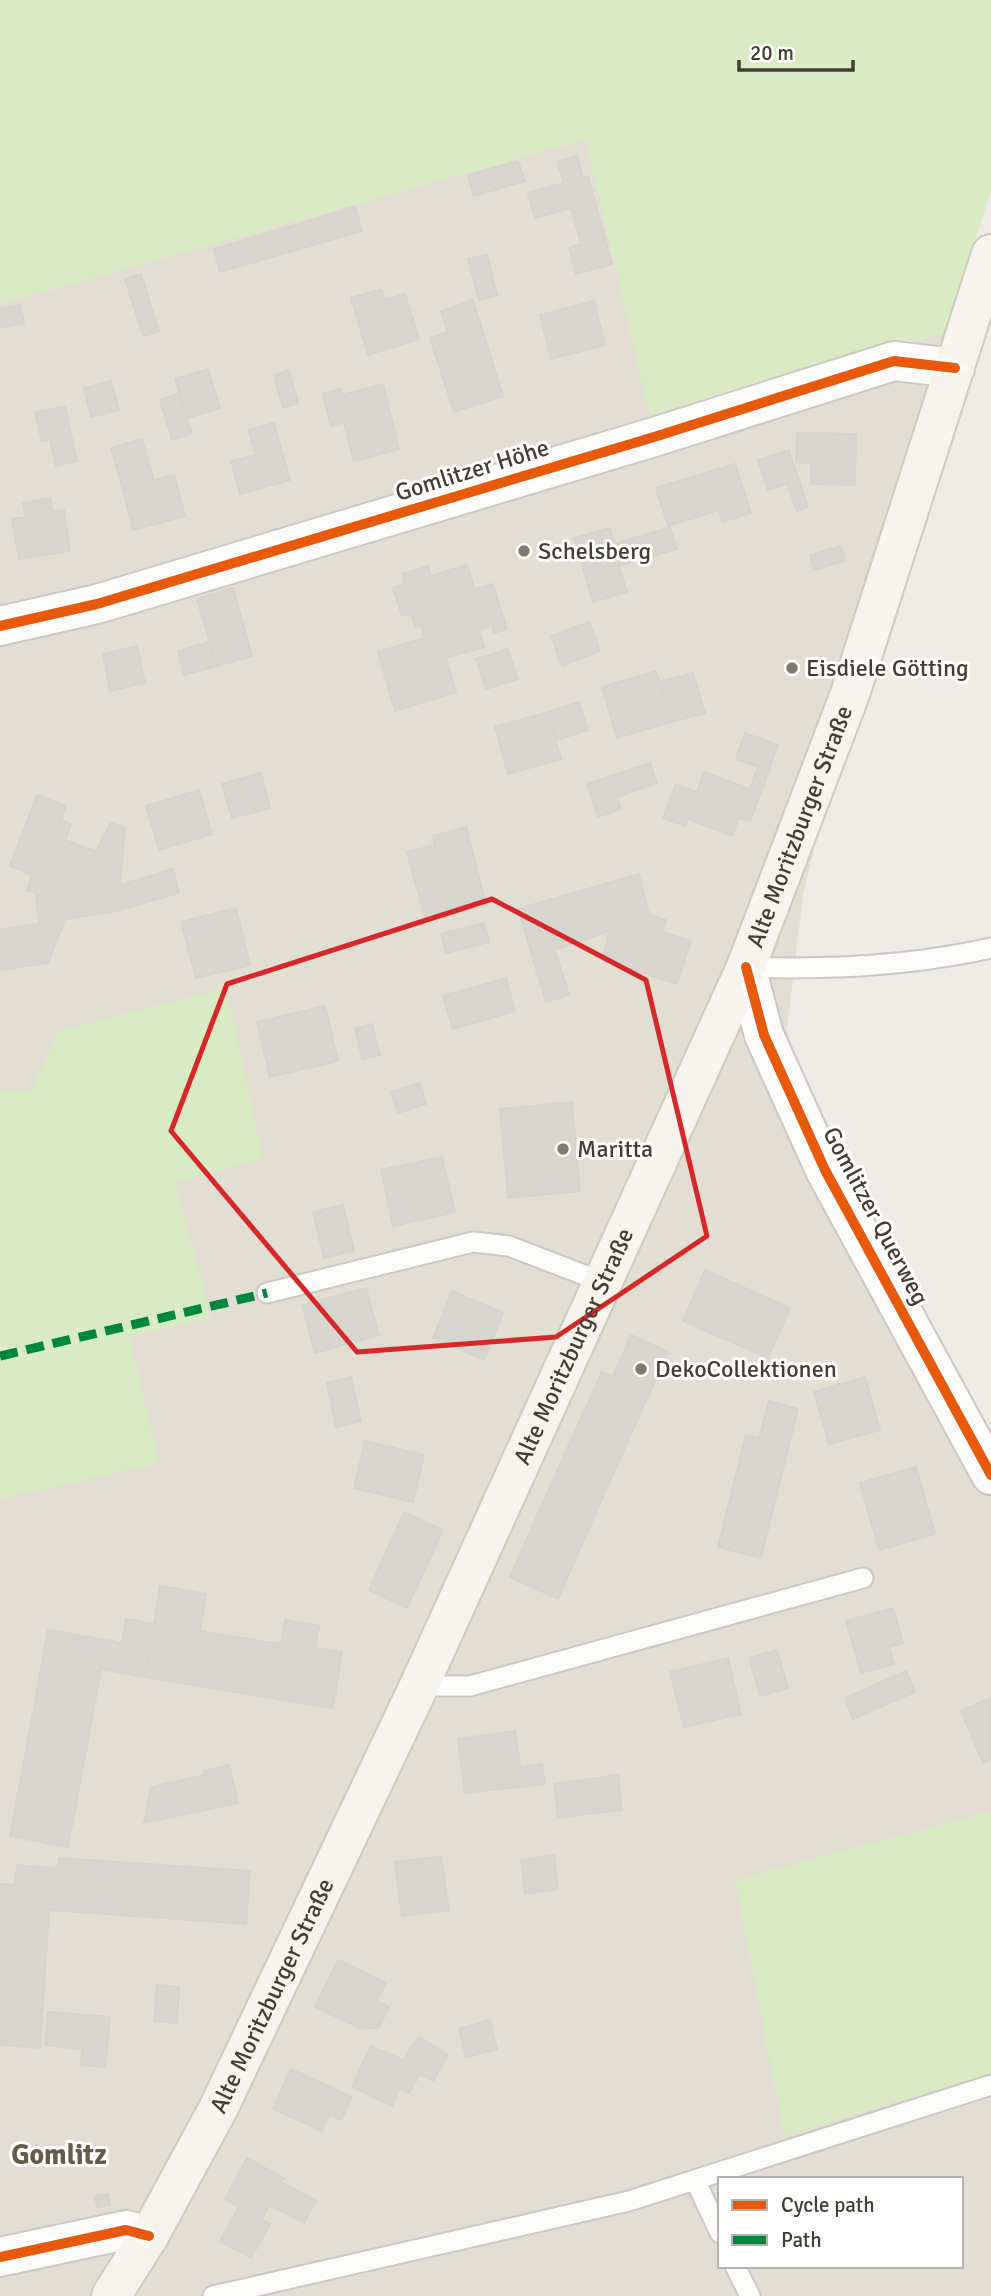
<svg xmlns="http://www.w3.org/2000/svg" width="991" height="2296" font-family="Signika,sans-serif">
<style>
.residential{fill:#e3ded2;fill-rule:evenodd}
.green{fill:#d9ebc2}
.building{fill:#d7d5ce;stroke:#d6d3cb;stroke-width:2}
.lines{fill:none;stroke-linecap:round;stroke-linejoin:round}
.service-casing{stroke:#cac8c1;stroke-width:23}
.minor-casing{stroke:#cac8c1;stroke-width:42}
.secondary-casing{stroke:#cecabc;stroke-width:42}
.service{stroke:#fcfcfb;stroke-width:19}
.minor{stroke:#fcfcfb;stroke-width:38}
.secondary{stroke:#f6f4ec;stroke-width:38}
.quiet{stroke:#00873e;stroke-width:9;stroke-dasharray:18 9;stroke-linecap:butt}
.cycleway-casing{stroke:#fff;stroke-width:15}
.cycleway{stroke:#e8590c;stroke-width:10}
.marked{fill:none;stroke:#d62828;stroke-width:5;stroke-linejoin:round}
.poi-dot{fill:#807b71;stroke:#fff;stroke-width:2.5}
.labels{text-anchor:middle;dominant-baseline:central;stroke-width:6;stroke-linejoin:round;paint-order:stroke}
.street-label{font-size:24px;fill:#443e32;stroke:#fff}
.poi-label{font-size:24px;fill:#443e32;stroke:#fff;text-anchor:start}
.quarter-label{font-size:28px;font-weight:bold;fill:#675c48;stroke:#fff}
</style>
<rect width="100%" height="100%" fill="#eeece5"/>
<path class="residential" d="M 586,139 L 650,414 L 945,332 L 887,580 L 850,694 L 803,895 L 787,1029 L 825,1170 L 991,1476 L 991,2296 L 0,2296 L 0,304 ZM 720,2179 L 961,2179 L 961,2266 L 720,2266 Z"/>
<g class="green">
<polygon points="0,0 991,0 991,191 945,332 649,414 586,139 0,304"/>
<polygon points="226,988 263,1158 175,1182 211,1318 129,1336 159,1463 0,1499 0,1092 32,1089 59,1031"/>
<polygon points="991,1811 991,2073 784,2136 735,1880"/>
</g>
<g class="building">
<polygon points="577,156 583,178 564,183 557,162"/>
<polygon points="518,161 525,181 474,196 468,175"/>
<polygon points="588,176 612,264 576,274 569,248 581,244 571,208 535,218 528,193"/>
<polygon points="355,207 362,231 220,272 214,249"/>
<polygon points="487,255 497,295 479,300 468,259"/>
<polygon points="141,274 159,331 143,336 125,279"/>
<polygon points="382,289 384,300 405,294 419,339 368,355 351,298"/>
<polygon points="473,300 503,396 454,412 430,338 448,332 441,311"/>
<polygon points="594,301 605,345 551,359 540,315"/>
<polygon points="20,305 24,323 0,328 0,309"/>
<polygon points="208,369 220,408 187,418 175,379"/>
<polygon points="289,370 298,403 283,408 274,375"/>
<polygon points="111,381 119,410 91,417 84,388"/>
<polygon points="383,384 399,449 354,461 344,422 331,426 323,394 341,389 342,395"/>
<polygon points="178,394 192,433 172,440 160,400"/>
<polygon points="65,407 77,461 56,466 50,439 42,441 35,412"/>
<polygon points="274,423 290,480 240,494 231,461 256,455 248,430"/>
<polygon points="797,433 856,434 855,485 811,484 811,463 796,462"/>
<polygon points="142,439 154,481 123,489 111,448"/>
<polygon points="789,450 808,507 797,511 787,484 768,490 758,460"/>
<polygon points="735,464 751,513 722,522 719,510 668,526 656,488"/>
<polygon points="174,475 185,516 133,530 123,489"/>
<polygon points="50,498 53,512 64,510 70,551 19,559 12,519 26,517 23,503"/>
<polygon points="670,527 677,549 619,566 627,592 593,602 574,538 610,528 614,544"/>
<polygon points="841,546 845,561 814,570 810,555"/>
<polygon points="467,565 475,589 493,584 498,601 415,627 411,613 402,616 393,588 405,584 403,574 428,566 431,576"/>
<polygon points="233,588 252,656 217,666 197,599"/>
<polygon points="498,601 507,629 494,633 492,626 479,629 484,647 446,658 456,692 395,711 378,652 424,638 421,625"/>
<polygon points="589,622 600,651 562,666 551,636"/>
<polygon points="209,642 217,666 184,675 178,651"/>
<polygon points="137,646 145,683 110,691 103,654"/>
<polygon points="508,649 518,679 486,689 476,659"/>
<polygon points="656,671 671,722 617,738 602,687"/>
<polygon points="693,673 705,713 671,722 660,682"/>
<polygon points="579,702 588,730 557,740 548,712"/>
<polygon points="548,712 561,759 508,774 495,727"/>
<polygon points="745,733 778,745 750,822 739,818 758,767 736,759"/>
<polygon points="650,763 657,783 617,797 621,809 598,817 587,784"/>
<polygon points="704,772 750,789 732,836 688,819 685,826 663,818 676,784 697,792"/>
<polygon points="261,773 270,808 232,818 222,784"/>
<polygon points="199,790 212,834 159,850 146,806"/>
<polygon points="37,795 66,806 61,820 71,824 65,840 78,845 56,901 27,890 32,875 10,866"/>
<polygon points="111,823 125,828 120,885 173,869 179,893 116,911 39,923 36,894 56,901 78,845 96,851"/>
<polygon points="466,827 486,905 426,921 407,852 435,845 433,836"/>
<polygon points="639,874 649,914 666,920 662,932 691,941 677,984 603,960 609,931 555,950 569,995 546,1002 518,909"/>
<polygon points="236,908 250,965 196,978 181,922"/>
<polygon points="65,919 48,963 0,970 0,930"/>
<polygon points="484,923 489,942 446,953 441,934"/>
<polygon points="506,978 515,1011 453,1029 443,996"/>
<polygon points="325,1006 338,1061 270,1077 257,1022"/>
<polygon points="372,1024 380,1055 362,1059 355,1028"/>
<polygon points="420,1083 426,1104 398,1113 391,1092"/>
<polygon points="572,1102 580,1191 508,1198 500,1109"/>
<polygon points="442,1157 455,1212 393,1226 381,1170"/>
<polygon points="343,1205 354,1251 324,1258 313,1212"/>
<polygon points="705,1270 790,1308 768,1358 683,1321"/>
<polygon points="366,1288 379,1335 315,1353 302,1305"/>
<polygon points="452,1291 503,1313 484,1360 433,1338"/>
<polygon points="631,1335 668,1352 605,1492 557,1471 602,1372 613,1377"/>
<polygon points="351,1377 361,1421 336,1427 327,1383"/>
<polygon points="865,1377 880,1430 829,1444 814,1392"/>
<polygon points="769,1401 798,1409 761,1558 718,1547 746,1435 759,1438"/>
<polygon points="365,1441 424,1455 413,1502 354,1488"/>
<polygon points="916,1467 935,1534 879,1550 860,1483"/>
<polygon points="557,1471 605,1492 558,1599 510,1577"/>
<polygon points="404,1512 443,1530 407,1608 369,1590"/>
<polygon points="160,1586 206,1594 200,1631 154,1624"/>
<polygon points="893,1608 903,1643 889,1647 894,1664 861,1673 846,1621"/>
<polygon points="126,1619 154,1624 145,1677 101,1669 106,1640 122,1643"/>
<polygon points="285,1620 319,1626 315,1648 342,1652 333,1708 145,1677 154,1624 281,1644"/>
<polygon points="48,1630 106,1640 98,1686 40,1675"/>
<polygon points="777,1650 788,1688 760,1696 749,1658"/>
<polygon points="728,1658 741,1714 684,1727 670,1672"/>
<polygon points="906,1671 915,1692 853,1719 845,1698"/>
<polygon points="40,1675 98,1686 68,1847 10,1836"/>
<polygon points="990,1698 991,1759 983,1763 961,1711"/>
<polygon points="515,1731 520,1767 542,1764 545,1784 465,1793 458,1739"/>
<polygon points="229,1765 238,1803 144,1823 151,1787 205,1775 204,1771"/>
<polygon points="618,1775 622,1810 558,1818 554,1784"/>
<polygon points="554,1855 558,1889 525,1894 521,1860"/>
<polygon points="441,1856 449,1910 402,1916 395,1862"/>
<polygon points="59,1858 250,1871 246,1924 49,1910 40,2048 0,2045 0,1884 15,1885 17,1865 58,1868"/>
<polygon points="338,1960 386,1983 377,2000 389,2007 379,2027 362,2029 315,2007"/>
<polygon points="157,1985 179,1987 177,2023 154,2021"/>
<polygon points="48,2012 110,2017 105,2067 81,2065 82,2049 45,2045"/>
<polygon points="490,2020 497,2049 466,2057 459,2029"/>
<polygon points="419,2037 448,2055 433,2081 420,2074 409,2093 360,2069 371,2046 403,2060"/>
<polygon points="291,2069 352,2097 341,2120 329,2115 322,2131 273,2109"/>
<polygon points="360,2069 400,2088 392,2106 352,2087"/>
<polygon points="247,2158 284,2178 281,2182 316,2201 304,2223 269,2205 262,2219 225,2199"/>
<polygon points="108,2194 110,2205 97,2207 95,2196"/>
<polygon points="239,2207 270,2224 251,2258 220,2241"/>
</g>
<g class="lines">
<defs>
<g id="service">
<path d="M 746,967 C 827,970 911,966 991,948"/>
<polyline points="267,1293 473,1242 509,1246 605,1283"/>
<polyline points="419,1686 470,1686 863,1578"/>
<polyline points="695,2180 720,2233"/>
<polyline points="735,2266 750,2296"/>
<polyline points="213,2296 629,2201 991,2085"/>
</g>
<g id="minor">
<polyline points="0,626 97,604 654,437 894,361 955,368"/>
<polyline points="746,967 764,1035 825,1170 991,1475"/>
<polyline points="0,2257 126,2230 149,2236"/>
</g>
<g id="secondary">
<path id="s1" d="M 111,2296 L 149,2236 L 218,2109 L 419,1686 L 746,967 L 850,694 L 991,254"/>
</g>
</defs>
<use href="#service" class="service-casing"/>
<use href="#minor" class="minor-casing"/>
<use href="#secondary" class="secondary-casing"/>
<use href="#service" class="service"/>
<use href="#minor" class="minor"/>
<use href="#secondary" class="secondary"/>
<polyline class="quiet" points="0,1356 267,1293"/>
<defs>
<g id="cycleway">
<polyline points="0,626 97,604 654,437 894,361 955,368"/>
<polyline points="746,967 764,1035 825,1170 991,1475"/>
<polyline points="0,2257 126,2230 149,2236"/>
</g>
</defs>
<use href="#cycleway" class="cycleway-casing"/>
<use href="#cycleway" class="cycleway"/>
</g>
<path class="marked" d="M 492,899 L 646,980 L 707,1236 L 556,1337 L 357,1352 L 171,1131 L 227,984 Z"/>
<g class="poi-dot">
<circle cx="524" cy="551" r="7"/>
<circle cx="792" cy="668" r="7"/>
<circle cx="563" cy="1149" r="7"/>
<circle cx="641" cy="1369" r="7"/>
</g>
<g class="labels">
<g class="street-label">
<text transform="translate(472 470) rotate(-17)">Gomlitzer Höhe</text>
<text stroke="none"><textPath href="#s1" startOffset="1624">Alte Moritzburger Straße</textPath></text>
<text transform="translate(876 1216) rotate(62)">Gomlitzer Querweg</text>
<text stroke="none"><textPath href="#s1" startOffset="1057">Alte Moritzburger Straße</textPath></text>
<text stroke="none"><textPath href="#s1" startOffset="341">Alte Moritzburger Straße</textPath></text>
</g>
<g class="poi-label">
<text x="538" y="551">Schelsberg</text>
<text x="806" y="668">Eisdiele Götting</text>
<text x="577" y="1149">Maritta</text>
<text x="655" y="1369">DekoCollektionen</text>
</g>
<g class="quarter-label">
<text x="59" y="2155">Gomlitz</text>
</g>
</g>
<rect x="718" y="2177" width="245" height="91" fill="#ffffff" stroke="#b4b2ad" stroke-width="2"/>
<rect x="732" y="2200" width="35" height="10" fill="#e8590c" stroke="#b4b2ad" stroke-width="2"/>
<text x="781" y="2212" font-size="21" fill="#443e32">Cycle path</text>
<rect x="732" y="2235" width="35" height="10" fill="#00873e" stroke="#b4b2ad" stroke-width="2"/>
<text x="781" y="2247" font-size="21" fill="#443e32">Path</text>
<path d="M739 60v10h114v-10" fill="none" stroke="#443e32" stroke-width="3.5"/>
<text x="750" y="60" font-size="21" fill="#443e32" stroke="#ffffff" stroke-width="5" paint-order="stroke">20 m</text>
</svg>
